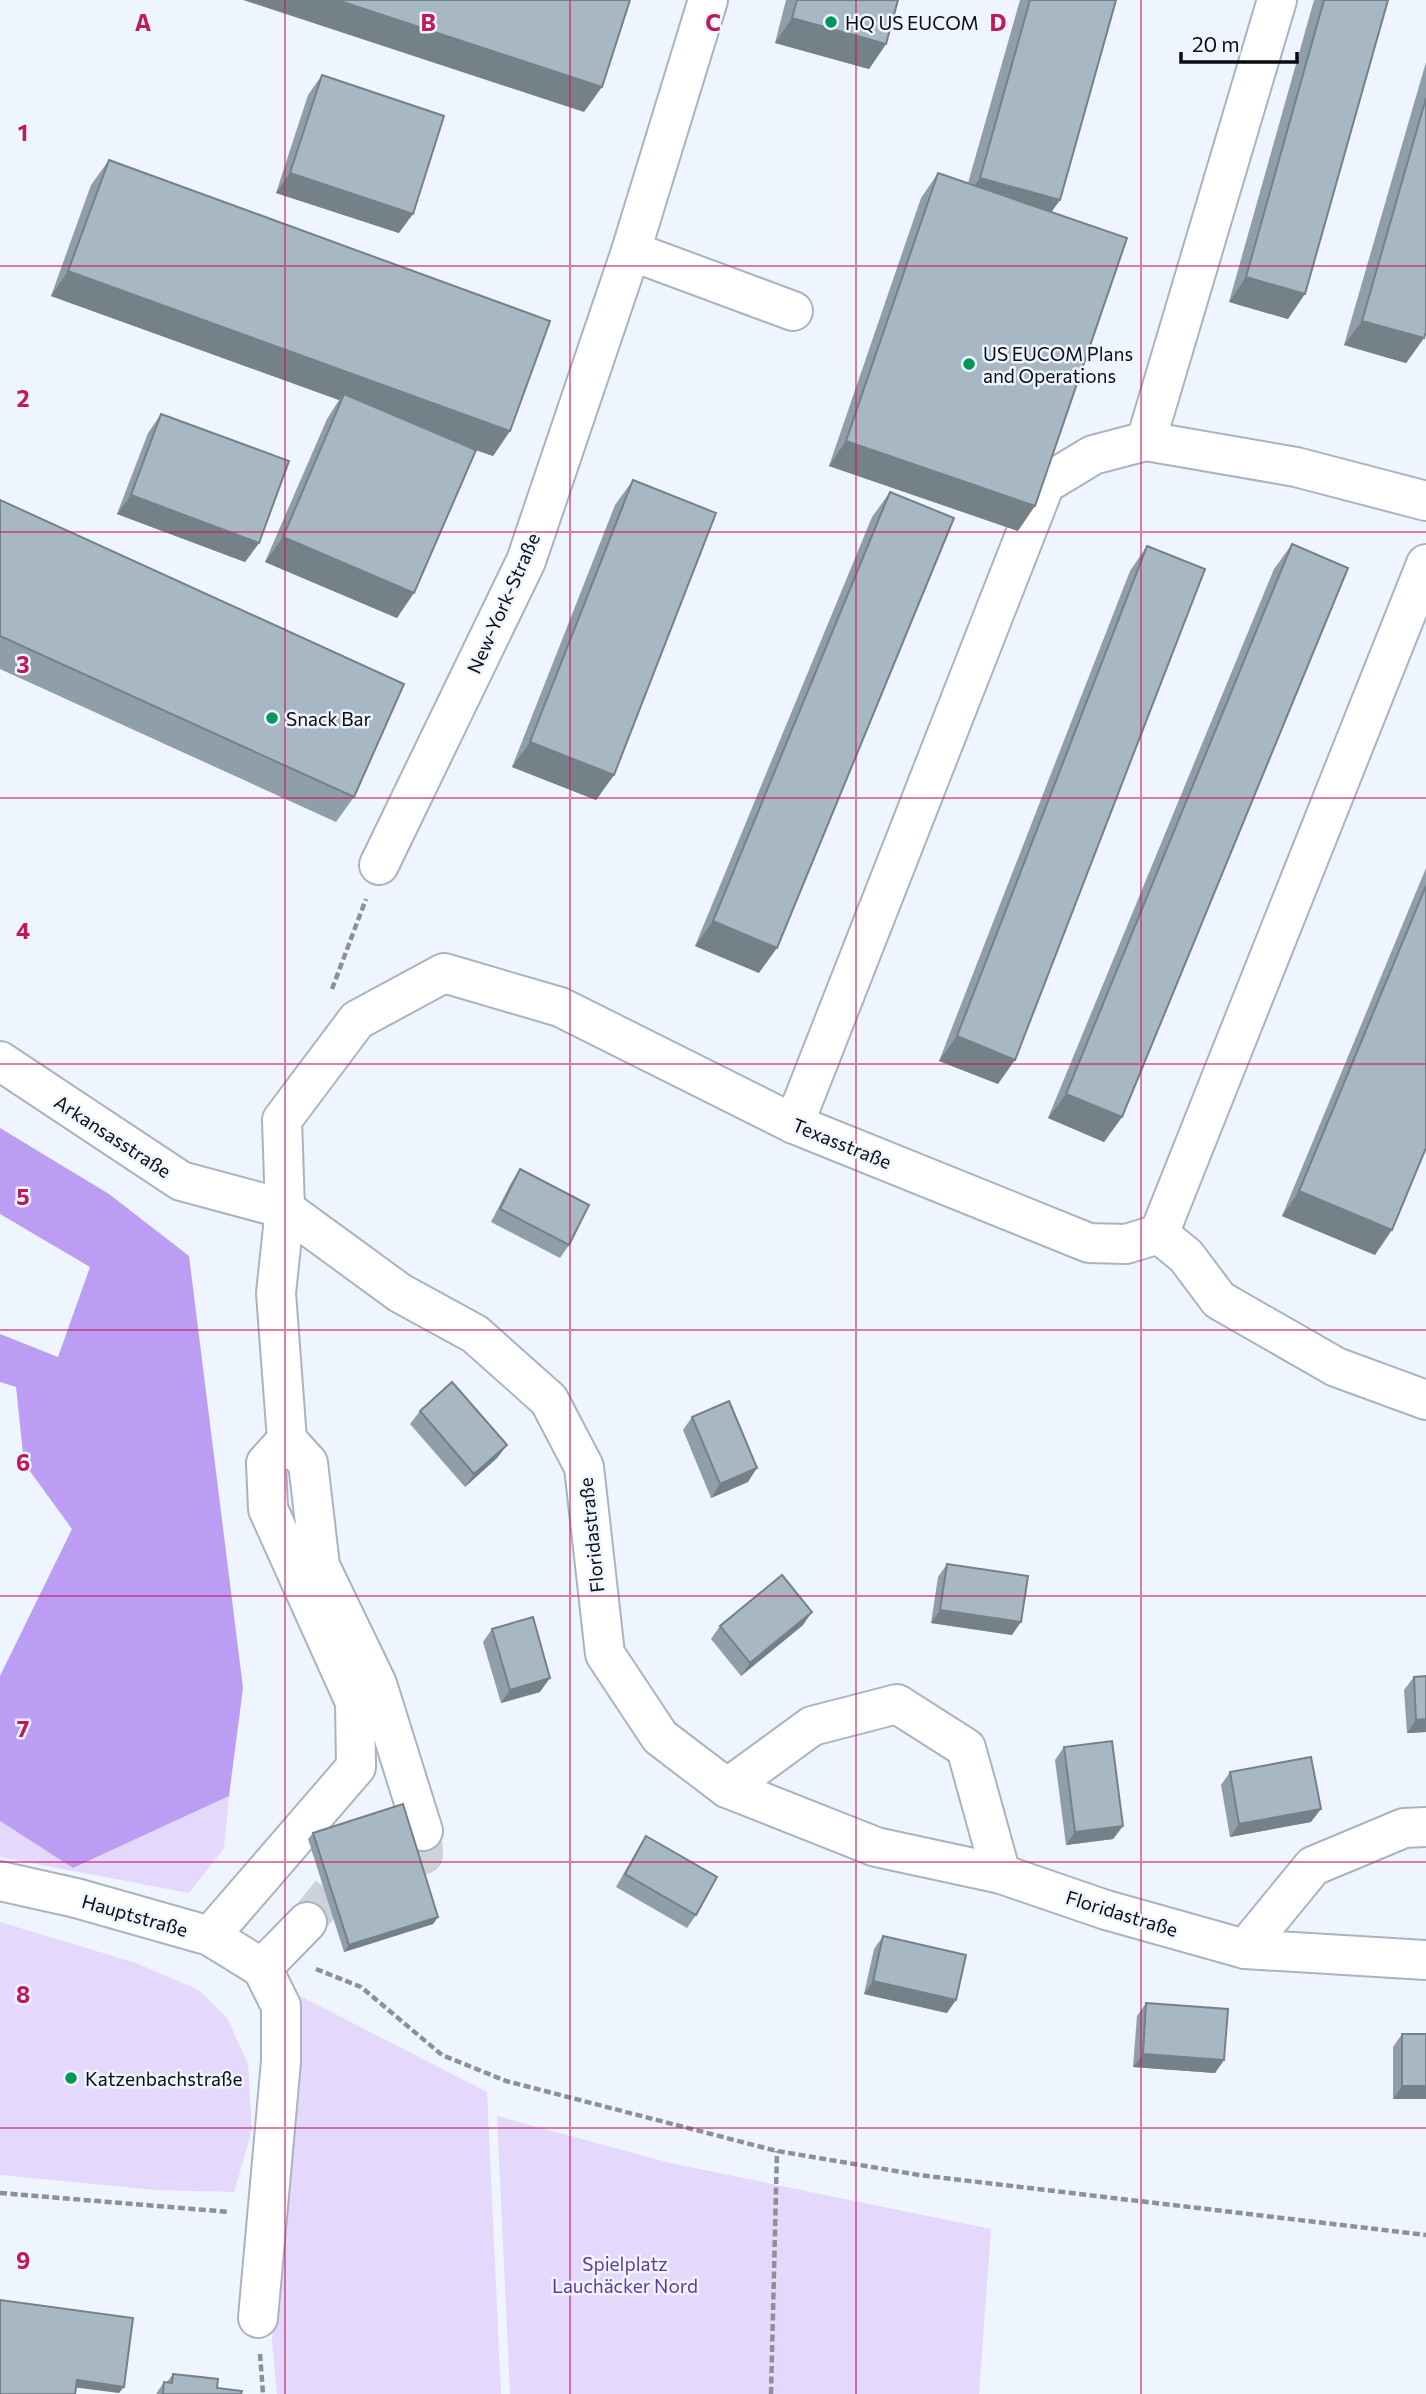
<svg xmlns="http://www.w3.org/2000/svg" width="1426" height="2394" font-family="Commissioner,sans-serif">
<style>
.green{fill:#e4d8fd}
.forest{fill:#bc9df4}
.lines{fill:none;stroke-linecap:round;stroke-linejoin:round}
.minor-tunnel{stroke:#ccd2da;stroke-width:38;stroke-dasharray:38 19;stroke-linecap:butt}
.minor-casing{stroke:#a9b3c2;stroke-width:42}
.path{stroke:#8c9198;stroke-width:4.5;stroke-dasharray:7 3.5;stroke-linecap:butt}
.minor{stroke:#fff;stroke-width:38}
.wall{fill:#909ea9}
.shaded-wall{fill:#758189}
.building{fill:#a7b8c4;stroke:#758189;stroke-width:2}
.grid{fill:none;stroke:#c2185b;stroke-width:2;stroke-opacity:0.55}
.poi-dot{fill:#009759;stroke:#eef5fe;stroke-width:2.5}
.labels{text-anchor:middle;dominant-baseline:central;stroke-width:5;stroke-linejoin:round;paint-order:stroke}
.poi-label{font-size:19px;fill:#090c11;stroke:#eef5fe;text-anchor:start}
.street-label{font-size:19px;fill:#090c11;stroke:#eef5fe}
.park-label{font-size:19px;fill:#63389b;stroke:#eef5fe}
.grid-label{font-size:23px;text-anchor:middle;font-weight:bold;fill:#c2185b;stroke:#eef5fe;stroke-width:5;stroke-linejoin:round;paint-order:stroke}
</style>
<rect width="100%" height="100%" fill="#eef5fe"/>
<g class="green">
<polygon points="229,1796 224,1848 189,1893 0,1857 0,1821 73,1868"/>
<polygon points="0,1922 136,1963 199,1990 227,2018 248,2064 252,2130 234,2192 156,2190 0,2175"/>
<polygon points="298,1995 487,2092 501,2394 277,2394 272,2341"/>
<polygon points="497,2116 670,2163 991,2229 979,2394 510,2394"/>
</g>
<polygon class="forest" points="0,1128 109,1194 189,1256 243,1688 229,1796 73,1868 0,1821 0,1676 72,1529 24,1463 16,1387 0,1382 0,1334 58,1357 90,1267 0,1214"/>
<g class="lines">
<polyline class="minor-tunnel" points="307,1922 335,1887 424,1855 423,1831"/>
<defs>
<g id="minor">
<polyline points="631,251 793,311"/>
<polyline points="1146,441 1296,467 1426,501"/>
<polyline points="379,865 526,561 631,251 708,0"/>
<polyline points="0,1061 181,1181 285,1209 400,1293 475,1334 549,1400 584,1467 605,1654 660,1737 727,1788 876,1847 1001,1874 1106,1910 1245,1949 1426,1960"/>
<polyline points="794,1124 1045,484 1093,455 1146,441 1277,0"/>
<polyline points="1159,1234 1426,564"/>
<polyline points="1159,1234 1186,1256 1219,1300 1336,1367 1426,1400"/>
<polyline points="727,1788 812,1726 897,1704 966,1748 1001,1874"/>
<polyline points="423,1831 377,1684 320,1566 308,1463 287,1440 276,1293 285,1209 282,1120 357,1020 444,973 560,1007 794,1124 1089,1243 1126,1244 1159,1234"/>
<polyline points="0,1881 76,1898 210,1936 262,1968"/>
<polyline points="210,1936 356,1767 355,1702 268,1509 266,1463 287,1440"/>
<polyline points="1245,1949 1313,1866 1404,1828 1426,1827"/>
<polyline points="262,1968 307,1922"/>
<polyline points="258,2318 281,2061 281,2006 262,1968"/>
</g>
</defs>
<use href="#minor" class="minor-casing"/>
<g class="path">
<polyline points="332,989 366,899"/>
<polyline points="316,1969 361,1987 442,2055 506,2081 777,2151 919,2175 1426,2235"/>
<polyline points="0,2193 230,2212"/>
<polyline points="260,2354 263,2394"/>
<polyline points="771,2394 777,2151"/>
</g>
<use href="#minor" class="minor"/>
</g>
<g class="wall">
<polygon points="786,0 898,0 886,44 869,69 775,43"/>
<polygon points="1020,0 1116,0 1060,200 1051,212 1018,531 829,466 921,198 938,173 968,183"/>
<polygon points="1314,0 1388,0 1288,319 1229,302"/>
<polygon points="1426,62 1426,331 1424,338 1406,363 1344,345"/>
<polygon points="322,75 399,233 276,193 308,95"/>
<polygon points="109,160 510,431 493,456 475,450 397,618 265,562 327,419 339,400 51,296 91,185"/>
<polygon points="161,414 259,543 245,562 117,514 148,433"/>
<polygon points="633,480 614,775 596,800 512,767 615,505"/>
<polygon points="890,492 759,973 695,946 872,517"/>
<polygon points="0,500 354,797 336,822 0,669"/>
<polygon points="1292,544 1122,1117 1104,1142 1048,1118 1274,569"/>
<polygon points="1147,546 998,1084 939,1061 1130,571"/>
<polygon points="1426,868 1426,1148 1375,1255 1282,1216"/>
<polygon points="520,1169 569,1245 560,1258 491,1222 511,1183"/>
<polygon points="420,1411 507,1445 497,1458 465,1487 410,1424"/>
<polygon points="692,1417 748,1482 711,1498 683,1430"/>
<polygon points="947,1564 1012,1635 931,1623 938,1577"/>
<polygon points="803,1625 741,1676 711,1639 720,1626"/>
<polygon points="492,1629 540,1692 501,1703 483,1642"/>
<polygon points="1426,1676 1426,1732 1407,1733 1404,1690 1414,1677"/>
<polygon points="1064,1747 1123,1826 1113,1839 1066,1845 1055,1760"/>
<polygon points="1230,1772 1311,1822 1230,1837 1221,1785"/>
<polygon points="313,1833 438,1917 433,1924 344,1952 308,1839"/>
<polygon points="646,1836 696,1915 687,1928 616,1887 637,1850"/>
<polygon points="883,1936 947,2013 864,1994 874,1949"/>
<polygon points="1146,2003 1224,2060 1215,2073 1133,2067 1137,2016"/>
<polygon points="1402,2034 1426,2099 1393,2099 1393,2047"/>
<polygon points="173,2374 217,2388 241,2394 156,2394 164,2382 167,2382"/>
</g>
<g class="shaded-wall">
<polygon points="243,0 337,0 602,87 584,112"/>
<polygon points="792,18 886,44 869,69 775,43"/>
<polygon points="290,173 413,214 399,233 276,193"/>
<polygon points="980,178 1060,200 1042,225 963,203"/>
<polygon points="68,271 510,431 493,456 341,401 344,394 339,400 51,296"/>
<polygon points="1246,277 1305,294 1288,319 1229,302"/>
<polygon points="1362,321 1424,338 1406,363 1344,345"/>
<polygon points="846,441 1035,506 1018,531 829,466"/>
<polygon points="131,495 259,543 245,562 117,514"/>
<polygon points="283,537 414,593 397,618 265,562"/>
<polygon points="530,742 614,775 596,800 512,767"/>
<polygon points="713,921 777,948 759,973 695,946"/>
<polygon points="957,1036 1015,1060 998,1084 939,1061"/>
<polygon points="1066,1094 1122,1117 1104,1142 1048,1118"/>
<polygon points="1299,1191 1392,1230 1375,1255 1282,1216"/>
<polygon points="507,1445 497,1458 465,1487 474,1474"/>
<polygon points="757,1468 748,1482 711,1498 720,1484"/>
<polygon points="940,1610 1021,1622 1012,1635 931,1623"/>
<polygon points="812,1612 803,1625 741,1676 750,1663"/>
<polygon points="550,1678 540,1692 501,1703 510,1690"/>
<polygon points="1426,1719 1426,1732 1407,1733 1416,1720"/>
<polygon points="1321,1809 1311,1822 1230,1837 1239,1824"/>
<polygon points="1123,1826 1113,1839 1066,1845 1075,1832"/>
<polygon points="438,1917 433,1924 344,1952 349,1945"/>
<polygon points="873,1981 956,2000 947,2013 864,1994"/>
<polygon points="1143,2054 1224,2060 1215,2073 1133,2067"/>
<polygon points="1402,2086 1426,2086 1426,2099 1393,2099"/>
<polygon points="77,2380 124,2387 119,2393 72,2387"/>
</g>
<g class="building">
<polygon points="337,0 630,0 602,87"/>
<polygon points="797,0 898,0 886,44 792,18"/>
<polygon points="1030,0 1116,0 1060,200 980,178"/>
<polygon points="1324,0 1388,0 1305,294 1246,277"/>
<polygon points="322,75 444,116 413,214 290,173"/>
<polygon points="1426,98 1426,331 1424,338 1362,321"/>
<polygon points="109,160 550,321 510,431 68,271"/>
<polygon points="938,173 1127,238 1035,506 846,441"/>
<polygon points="344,394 476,450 414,593 283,537"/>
<polygon points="161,414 289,461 259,543 131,495"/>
<polygon points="633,480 716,513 614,775 530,742"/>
<polygon points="890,492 954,518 777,948 713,921"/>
<polygon points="0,500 404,684 354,797 0,636"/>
<polygon points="1292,544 1348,568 1122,1117 1066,1094"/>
<polygon points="1147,546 1205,569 1015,1060 957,1036"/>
<polygon points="1426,886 1426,1148 1392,1230 1299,1191"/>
<polygon points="520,1169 589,1205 569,1245 500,1209"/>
<polygon points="452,1382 507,1445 474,1474 420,1411"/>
<polygon points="729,1401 757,1468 720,1484 692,1417"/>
<polygon points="947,1564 1028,1576 1021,1622 940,1610"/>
<polygon points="782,1575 812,1612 750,1663 720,1626"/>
<polygon points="533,1617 550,1678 510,1690 492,1629"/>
<polygon points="1426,1676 1426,1719 1416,1720 1414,1677"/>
<polygon points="1112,1741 1123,1826 1075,1832 1064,1747"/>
<polygon points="1311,1757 1321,1809 1239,1824 1230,1772"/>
<polygon points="403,1804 438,1917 349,1945 313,1833"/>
<polygon points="646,1836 717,1877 696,1915 625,1874"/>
<polygon points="883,1936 966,1955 956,2000 873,1981"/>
<polygon points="1146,2003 1228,2009 1224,2060 1143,2054"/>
<rect x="1402" y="2034" width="24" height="52"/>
<polygon points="0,2300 133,2318 124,2387 77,2380 75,2394 0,2394"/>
<polygon points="173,2374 218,2379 217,2388 242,2391 241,2394 163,2394 164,2382 172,2383"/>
</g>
<path class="grid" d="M 285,0 L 285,2394M 570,0 L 570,2394M 856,0 L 856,2394M 1141,0 L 1141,2394M 0,266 L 1426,266M 0,532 L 1426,532M 0,798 L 1426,798M 0,1064 L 1426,1064M 0,1330 L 1426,1330M 0,1596 L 1426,1596M 0,1862 L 1426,1862M 0,2128 L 1426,2128"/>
<g class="poi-dot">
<circle cx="831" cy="22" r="7"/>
<circle cx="969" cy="364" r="7"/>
<circle cx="272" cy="718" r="7"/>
<circle cx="71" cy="2078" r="7"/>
</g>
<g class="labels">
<g class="poi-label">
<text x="845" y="22">HQ US EUCOM</text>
<text x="983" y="353">US EUCOM Plans<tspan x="983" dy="22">and Operations</tspan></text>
<text x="286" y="718">Snack Bar</text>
<text x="85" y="2078">Katzenbachstraße</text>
</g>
<g class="street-label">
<text transform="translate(503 603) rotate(-66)">New-York-Straße</text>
<text transform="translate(113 1136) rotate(33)">Arkansasstraße</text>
<text transform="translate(842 1143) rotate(22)">Texasstraße</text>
<text transform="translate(591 1535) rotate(-96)">Floridastraße</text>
<text transform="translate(1122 1913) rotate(17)">Floridastraße</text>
<text transform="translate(135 1915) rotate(16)">Hauptstraße</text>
</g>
<g class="park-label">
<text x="625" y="2263">Spielplatz<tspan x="625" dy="22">Lauchäcker Nord</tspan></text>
</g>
</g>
<g class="grid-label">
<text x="143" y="31">A</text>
<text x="428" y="31">B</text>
<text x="713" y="31">C</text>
<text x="998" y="31">D</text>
<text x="23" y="141">1</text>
<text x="23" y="407">2</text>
<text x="23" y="673">3</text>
<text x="23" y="939">4</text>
<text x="23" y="1205">5</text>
<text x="23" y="1471">6</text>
<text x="23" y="1737">7</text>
<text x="23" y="2003">8</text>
<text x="23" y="2269">9</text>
</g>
<path d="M1181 52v10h116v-10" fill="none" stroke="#090c11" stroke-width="3.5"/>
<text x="1192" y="52" font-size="21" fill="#090c11" stroke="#eef5fe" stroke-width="5" paint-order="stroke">20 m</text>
</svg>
